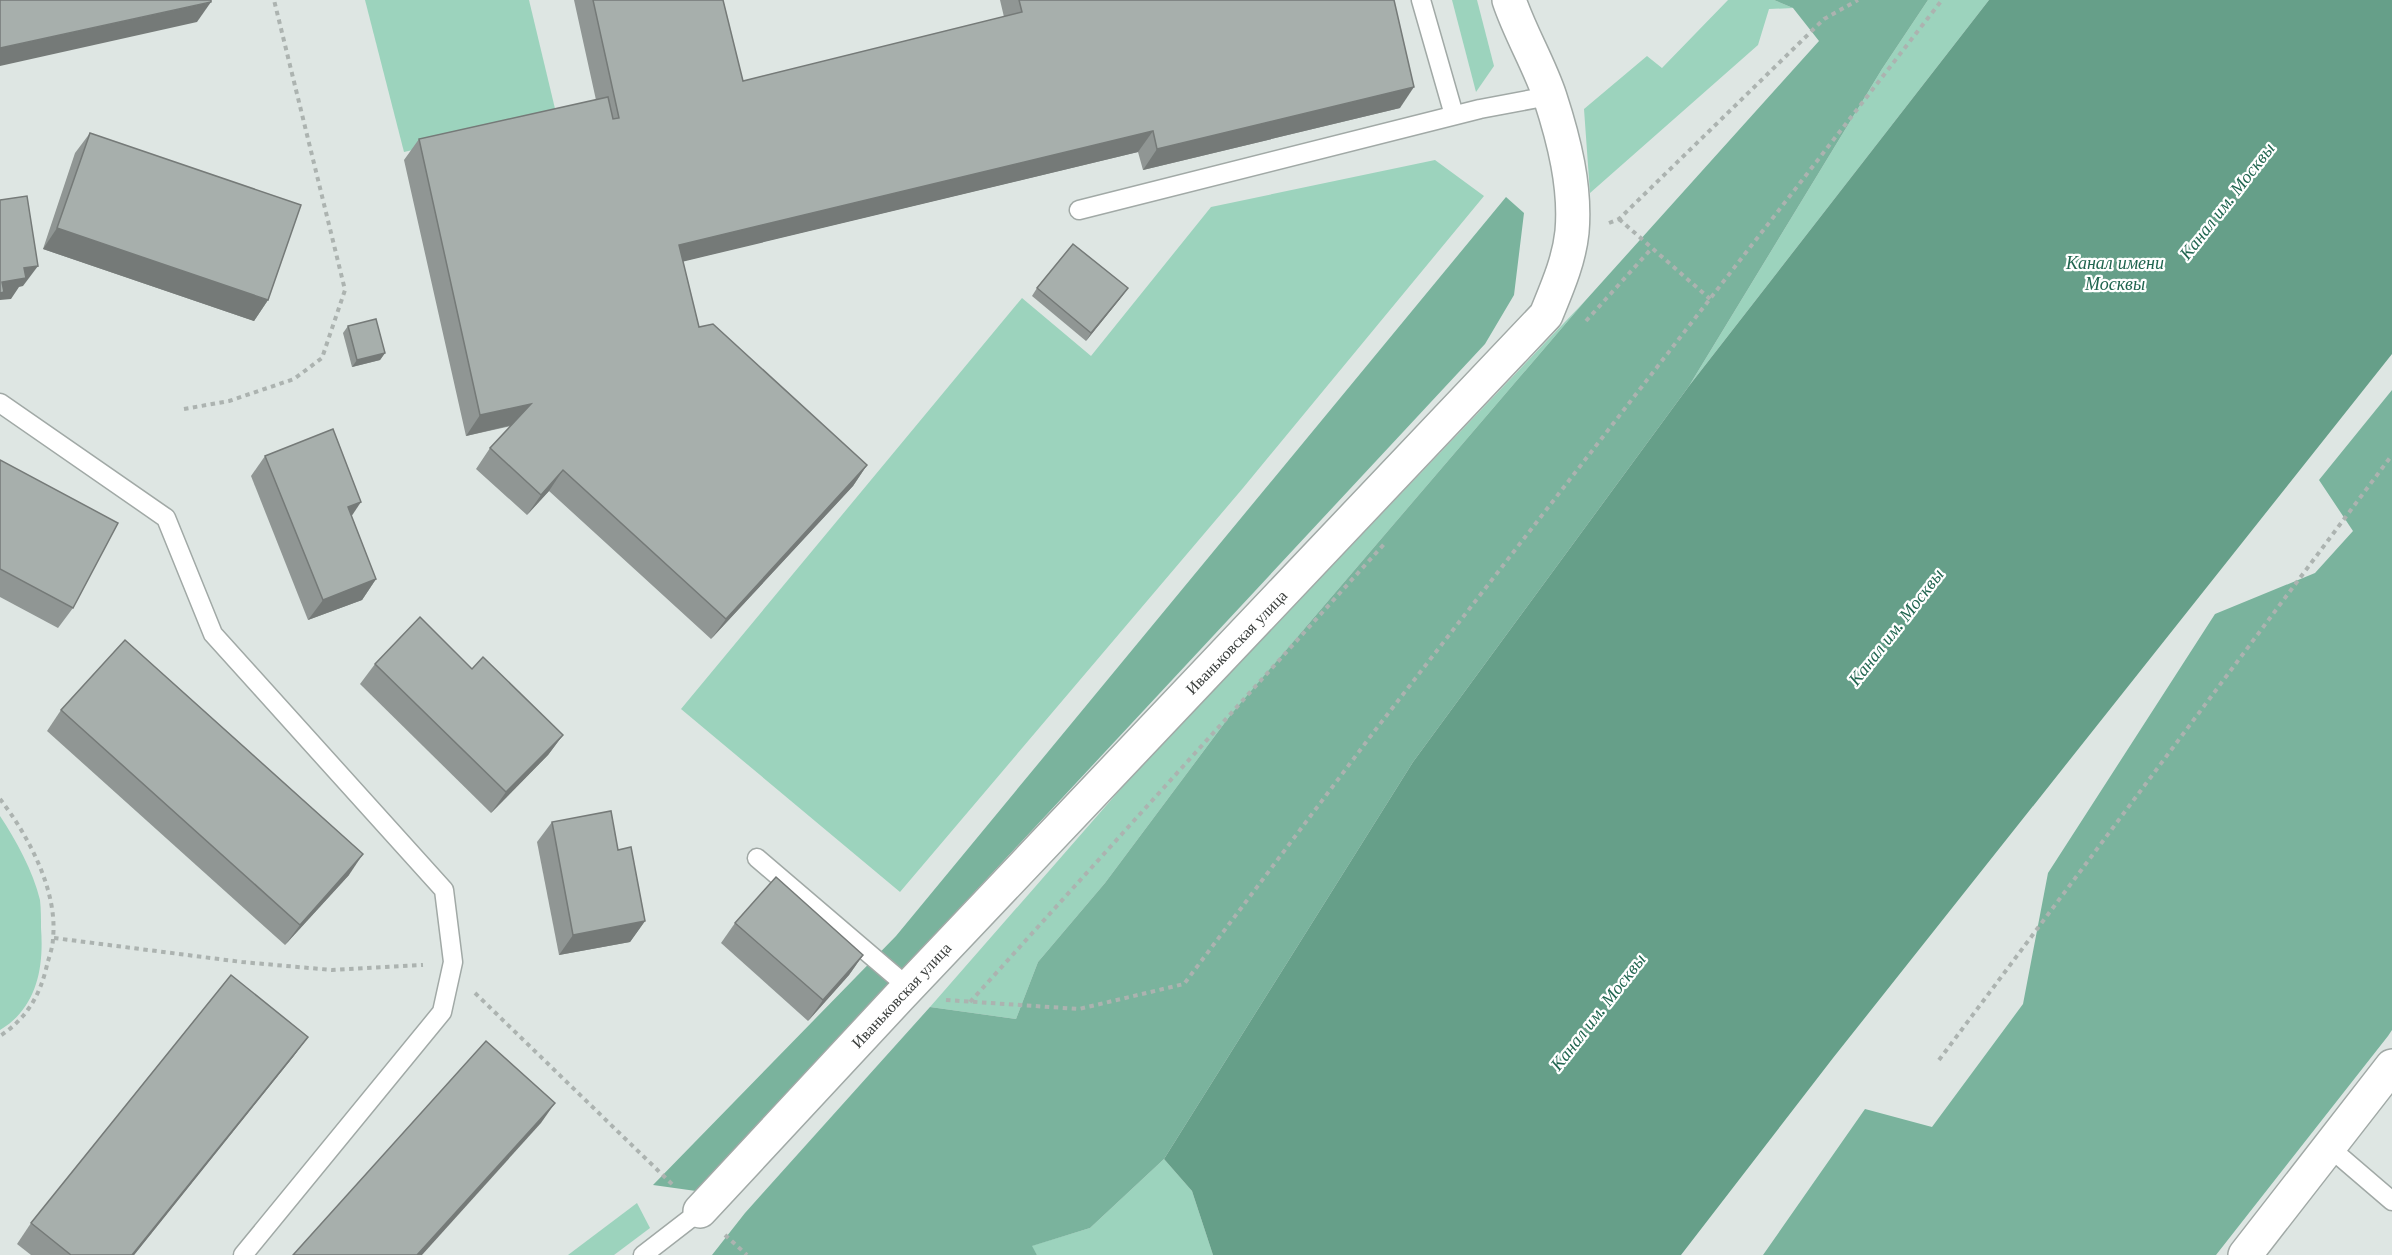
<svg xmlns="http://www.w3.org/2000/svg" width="2392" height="1255" font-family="'Libre Baskerville',serif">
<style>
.green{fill:#9cd3bd}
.forest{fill:#7ab39d}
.water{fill:#669f89}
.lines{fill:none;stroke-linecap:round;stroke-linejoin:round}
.service-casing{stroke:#a1a9a6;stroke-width:21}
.minor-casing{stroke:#a1a9a6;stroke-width:36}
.path{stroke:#acb3b0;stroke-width:4;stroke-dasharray:4.5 4.5;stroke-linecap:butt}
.service{stroke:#fff;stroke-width:18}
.minor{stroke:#fff;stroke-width:33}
.wall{fill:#909694}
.shaded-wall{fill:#757a78}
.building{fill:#a7afac;stroke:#757a78;stroke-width:1.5}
.labels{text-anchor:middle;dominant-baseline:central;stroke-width:4.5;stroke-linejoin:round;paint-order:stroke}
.street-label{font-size:16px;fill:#3a3e3c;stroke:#fff}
.water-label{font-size:18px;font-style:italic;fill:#20654f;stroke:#fff}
</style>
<rect width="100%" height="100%" fill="#dee6e3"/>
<g class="green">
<polygon points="365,0 529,0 557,117 404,152"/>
<polygon points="1452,0 1477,0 1494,66 1476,92"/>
<polygon points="1728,0 1774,0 1793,8 1769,9 1758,45 1590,193 1584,109 1647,56 1662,68"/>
<polygon points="1928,0 1989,0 1689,386 1882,69"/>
<polygon points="1435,160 1484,196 1243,488 900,892 681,709 1022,298 1091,356 1211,207"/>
<polygon points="1585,301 1232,713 1105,883 1038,962 1016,1019 930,1007 1139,768"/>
<path d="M 0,816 C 16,840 33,871 40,900 C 41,909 41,919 41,928 C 44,968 37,1008 0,1030 Z"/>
<polygon points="1164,1159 1192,1191 1213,1255 1037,1255 1031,1246 1090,1228"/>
<polygon points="637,1203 650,1228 614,1255 568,1255"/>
</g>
<g class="forest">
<polygon points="1774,0 1928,0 1882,69 1689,386 1413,762 1164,1159 1090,1228 1032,1246 1037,1255 712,1255 745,1213 930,1007 1016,1019 1038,962 1105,883 1232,713 1585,301 1819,41 1793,8"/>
<polygon points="1506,197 1524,213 1514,295 1485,344 696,1191 653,1185 896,936"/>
<polygon points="2392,390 2392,1030 2388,1036 2216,1255 1763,1255 1865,1109 1932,1127 2023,1004 2048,873 2215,614 2315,573 2353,531 2319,480"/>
</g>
<polygon class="water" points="1989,0 2392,0 2392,354 1833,1058 1681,1255 1213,1255 1192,1191 1164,1159 1413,762 1689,386"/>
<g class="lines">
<defs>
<g id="service">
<polyline points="1421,0 1454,115"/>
<polyline points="1079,210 1480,109 1549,96"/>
<polyline points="0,403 166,518 213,634 444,890 453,962 442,1012 243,1255"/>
<polyline points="757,858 908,987"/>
<polyline points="2329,1147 2392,1201"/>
<polyline points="643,1255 700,1211"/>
</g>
<g id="minor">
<path d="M 700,1211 L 900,996 L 1546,315 C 1557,288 1569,261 1572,232 C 1576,187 1564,140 1550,97 C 1539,64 1520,33 1509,0"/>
<polyline points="2245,1255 2392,1066"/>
</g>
</defs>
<use href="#service" class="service-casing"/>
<use href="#minor" class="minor-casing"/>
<g class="path">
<polyline points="1619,219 1710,299"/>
<polyline points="1609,223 1619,219 1824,19 1858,0"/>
<polyline points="1586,321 1652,248"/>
<polyline points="184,409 229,401 294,379 322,358 345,290 274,0"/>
<path d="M 0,799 C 28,835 58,891 53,938 C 53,947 49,957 47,965 C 40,996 26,1019 0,1036"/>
<polyline points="54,938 242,962 332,970 423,965"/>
<polyline points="475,993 674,1186"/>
<polyline points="946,1000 1079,1009 1184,984 1373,733 1942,0"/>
<polyline points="970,1002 1386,542"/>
<polyline points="1939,1060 2392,455"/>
<polyline points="725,1235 747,1255"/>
</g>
<use href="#service" class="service"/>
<use href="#minor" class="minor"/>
</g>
<g class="wall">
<polygon points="574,0 723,0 743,81 1004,17 1000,0 1394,0 1400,108 1143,170 1138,152 683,261 699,327 867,465 853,486 711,639 549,491 527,515 476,469 490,448 511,426 466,436 404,160 419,139 596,100"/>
<polygon points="90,133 268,300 254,321 43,249 75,153"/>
<polygon points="1037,288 1123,295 1086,341 1032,296"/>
<polygon points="348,326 385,353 380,360 352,367 343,333"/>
<polygon points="265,456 351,516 376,579 362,600 308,620 251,476"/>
<polygon points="0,460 73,608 58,628 0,597"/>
<polygon points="375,664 472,669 563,735 548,755 491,813 360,684"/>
<polygon points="61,710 349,875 285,945 47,731"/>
<polygon points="552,822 618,850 645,921 630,942 559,955 537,842"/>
<polygon points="735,923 863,955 849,975 808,1021 721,943"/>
<polygon points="308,1037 293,1057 134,1255 31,1255 17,1244 31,1223"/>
</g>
<g class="shaded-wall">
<polygon points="211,2 197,22 0,66 0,48"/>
<polygon points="1414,87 1400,108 1143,170 1157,149"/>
<polygon points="1153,131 1138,152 665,266 679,245"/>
<polygon points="57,228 268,300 254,321 43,249"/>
<polygon points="38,266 23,286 19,287 11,299 0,300 0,284 2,282 24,268"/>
<polygon points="1128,288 1123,295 1086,341 1091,333"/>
<polygon points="385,353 380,360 352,367 357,360"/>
<polygon points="531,404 516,424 466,436 480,415"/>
<polygon points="867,465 853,486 711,639 726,619"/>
<polygon points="563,470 549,491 527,515 541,495"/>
<polygon points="361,502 347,523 348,507"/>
<polygon points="376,579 362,600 308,620 323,600"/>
<polygon points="563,735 548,755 491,813 506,792"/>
<polygon points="363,854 349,875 285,945 300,925"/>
<polygon points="645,921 630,942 559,955 573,935"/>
<polygon points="863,955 849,975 808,1021 823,1000"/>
<polygon points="308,1037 293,1057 134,1255 132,1255"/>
<polygon points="555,1103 541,1123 422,1255 417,1255"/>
</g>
<g class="building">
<polygon points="0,0 211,0 211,2 0,48"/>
<polygon points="593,0 723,0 743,81 1022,12 1019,0 1394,0 1414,87 1157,149 1153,131 679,245 699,327 713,324 867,465 726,619 563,470 541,495 490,448 531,404 480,415 419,139 608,97 613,119 619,118"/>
<polygon points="90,133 301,205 268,300 57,228"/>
<polygon points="27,196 38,266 24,268 26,278 2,282 4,292 0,293 0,200"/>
<polygon points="1073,244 1128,288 1091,333 1037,288"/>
<polygon points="376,319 385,353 357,360 348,326"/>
<polygon points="333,429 361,502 348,507 376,579 323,600 265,456"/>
<polygon points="0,460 118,523 73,608 0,569"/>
<polygon points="420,617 472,669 483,657 563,735 506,792 375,664"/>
<polygon points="125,640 363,854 300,925 61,710"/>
<polygon points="611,811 618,850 631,847 645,921 573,935 552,822"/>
<polygon points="776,877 863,955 823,1000 735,923"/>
<polygon points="231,975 308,1037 132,1255 71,1255 31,1223"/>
<polygon points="486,1041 555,1103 417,1255 293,1255"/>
</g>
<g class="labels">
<g class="street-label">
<text transform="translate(1236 642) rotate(-46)">Иваньковская улица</text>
<text transform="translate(901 995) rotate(-47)">Иваньковская улица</text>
</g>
<g class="water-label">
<text transform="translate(2227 201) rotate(-52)">Канал им. Москвы</text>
<text x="2115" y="263">Канал имени<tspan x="2115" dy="21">Москвы</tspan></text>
<text transform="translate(1896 627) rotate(-52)">Канал им. Москвы</text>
<text transform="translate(1598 1012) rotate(-52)">Канал им. Москвы</text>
</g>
</g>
</svg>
